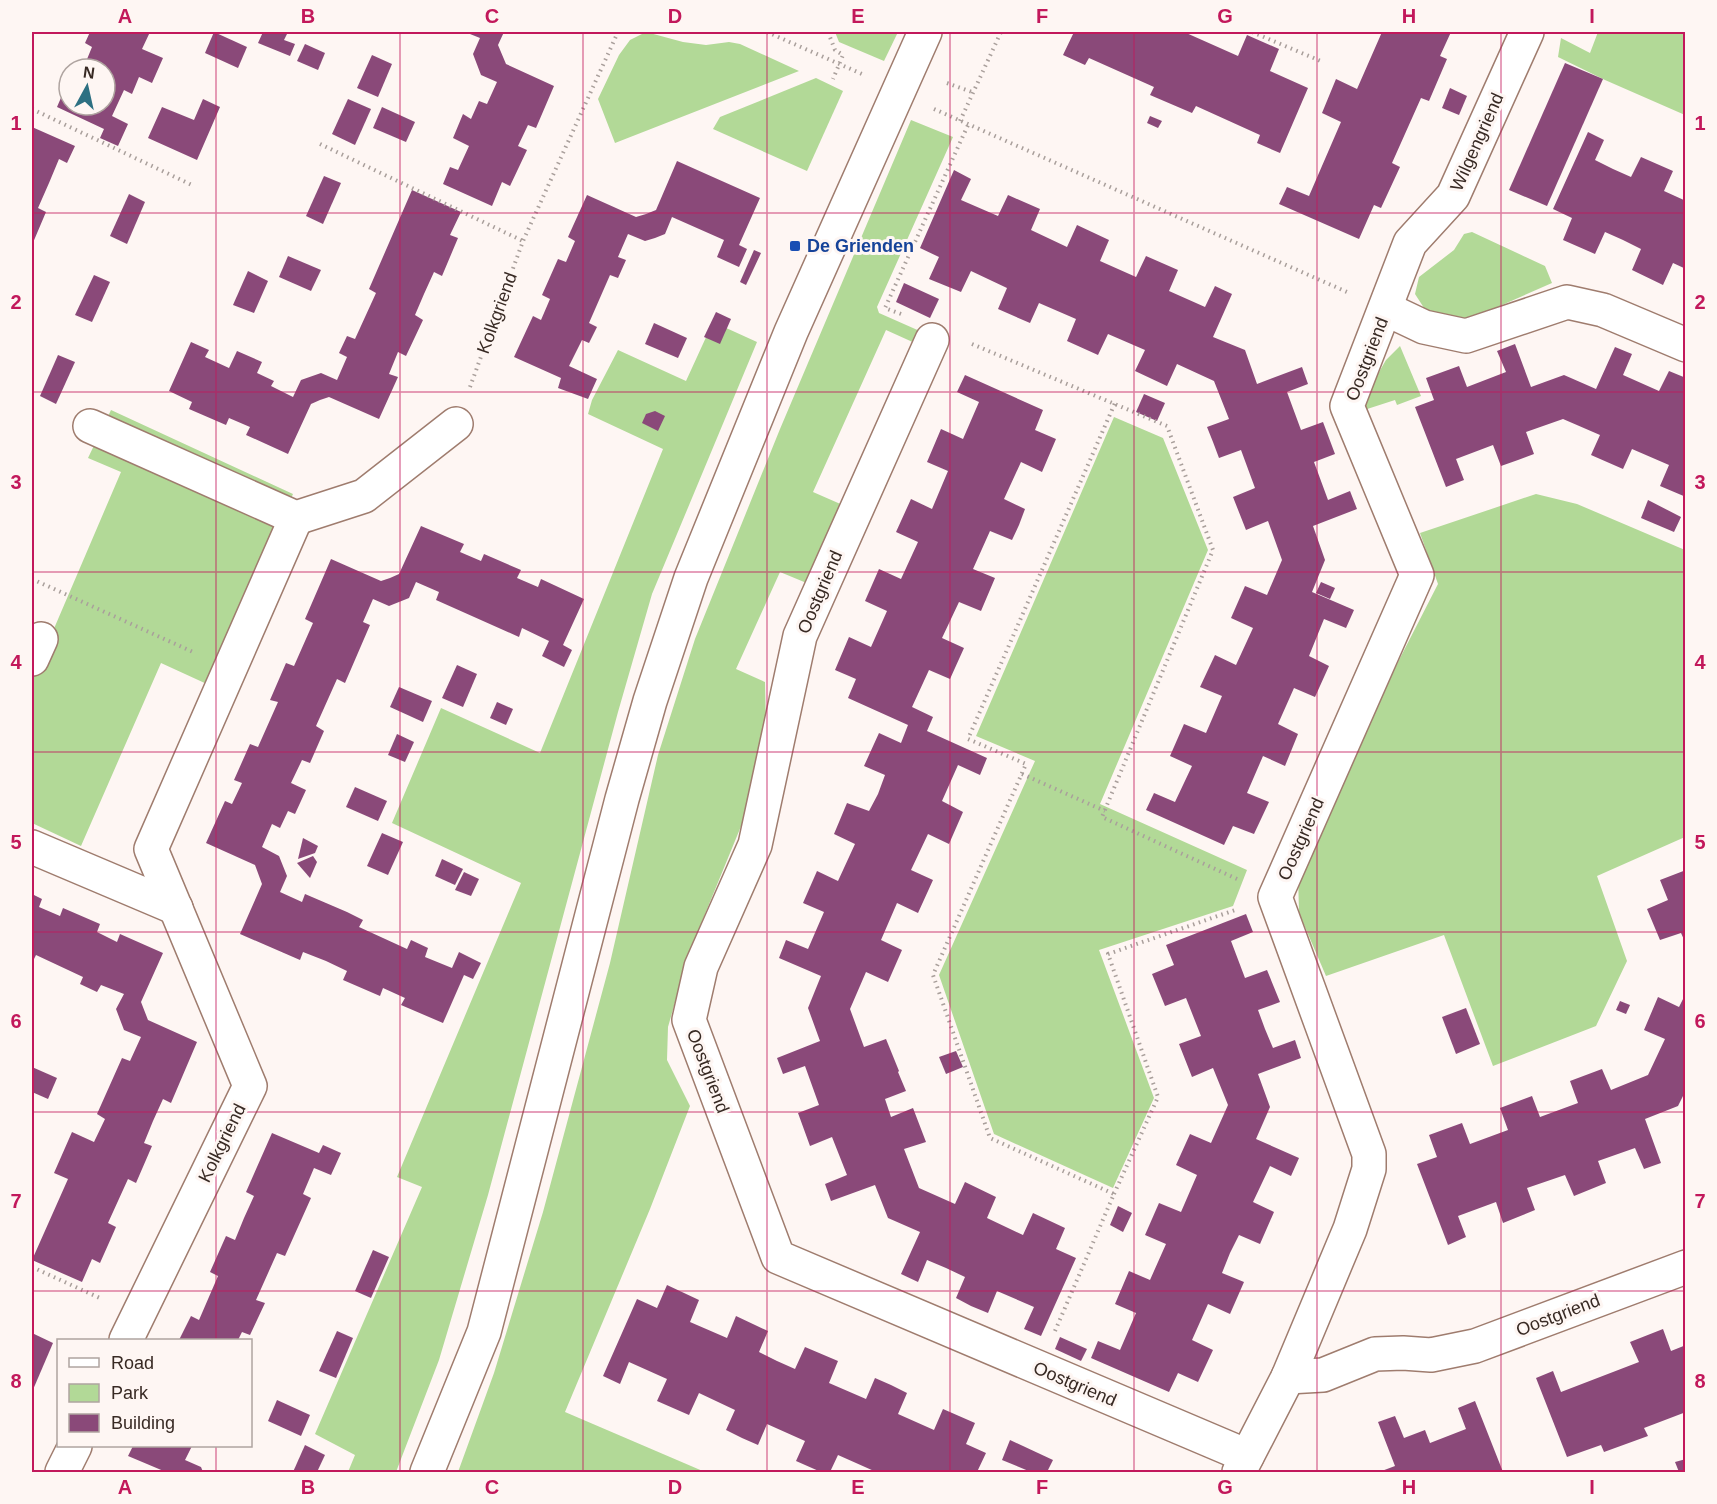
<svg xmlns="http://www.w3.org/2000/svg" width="1717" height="1504" font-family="Helvetica,sans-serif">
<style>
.green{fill:#b2d997}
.building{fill:#8a4979}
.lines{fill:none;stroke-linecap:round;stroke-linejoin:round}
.minor-casing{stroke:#9f7c6e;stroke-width:36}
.path{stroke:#a99f9b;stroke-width:4;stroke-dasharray:1.5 4.5;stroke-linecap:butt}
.minor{stroke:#fff;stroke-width:33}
.grid{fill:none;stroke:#c2185b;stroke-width:1.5;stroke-opacity:0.55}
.transit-dot{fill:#1a4fb4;stroke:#fef6f3;stroke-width:2}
.labels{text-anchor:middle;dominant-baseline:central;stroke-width:6;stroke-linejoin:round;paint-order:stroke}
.street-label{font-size:18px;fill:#382a24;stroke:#fef6f3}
.transit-label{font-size:18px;font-weight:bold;fill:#164399;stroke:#fef6f3;text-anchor:start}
.neatline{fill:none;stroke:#c2185b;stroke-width:2}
.grid-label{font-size:20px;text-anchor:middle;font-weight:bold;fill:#c2185b}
</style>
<rect width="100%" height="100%" fill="#fef6f3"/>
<g class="green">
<polygon points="646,32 683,42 706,45 729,42 740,44 799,71 615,143 598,99 619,55 630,40"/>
<polygon points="835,32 898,32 884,61 839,42"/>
<polygon points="1598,32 1685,32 1685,115 1605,80 1558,57 1561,38 1590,53"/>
<polygon points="816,78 843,91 807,171 713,129 720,117"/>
<polygon points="911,120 953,137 877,307 879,313 922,332 917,344 886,330 813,492 845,506 809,584 780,572 736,669 765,682 766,729 753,797 689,953 668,1027 667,1060 690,1106 650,1209 565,1412 705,1472 458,1472 494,1373 543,1212 610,963 658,755 695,639 780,429"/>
<polygon points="1472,232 1545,266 1552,283 1468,320 1426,311 1415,294 1419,277 1454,250 1464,234"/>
<polygon points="713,322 757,342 652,594 618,712 488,1195 439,1360 396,1472 348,1472 355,1455 315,1434 422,1187 397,1177 521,883 392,823 441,708 540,753 663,449 588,414 592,400 618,350 686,381"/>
<polygon points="1400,346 1421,396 1397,405 1395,400 1361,411 1359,407 1386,360"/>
<polygon points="111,410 293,494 209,685 161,663 81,846 32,823 32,680 121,472 88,458"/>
<polygon points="1114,417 1163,438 1208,550 1100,804 1247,870 1233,906 1099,950 1154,1098 1113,1188 994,1134 939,975 1035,761 976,736"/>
<polygon points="1536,494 1577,504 1685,550 1685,837 1597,876 1627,961 1596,1026 1493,1066 1444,935 1326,976 1299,913 1298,873 1398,662 1438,584 1420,533"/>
</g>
<g class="building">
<polygon points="90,32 150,32 142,49 163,58 152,83 139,77 132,94 124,90 112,116 128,124 118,146 100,138 104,129 57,107 69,79 69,105 105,105 105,69 83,69 92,47 85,43"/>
<polygon points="214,32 247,47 238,68 205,53"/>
<polygon points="263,32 288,32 284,40 295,44 290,56 258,43"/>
<polygon points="465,32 504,32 498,45 506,64 554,86 536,128 528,125 518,146 527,150 510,186 502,182 492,206 443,184 450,167 458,170 469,146 453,138 463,114 471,119 479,101 487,104 497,82 481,75 473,54 480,38"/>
<polygon points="1074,32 1184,32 1238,56 1247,35 1279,49 1270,71 1308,88 1280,153 1257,143 1260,135 1196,106 1192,113 1150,95 1154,87 1089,58 1085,65 1063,55"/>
<polygon points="1382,32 1451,32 1440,56 1447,59 1429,101 1421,98 1392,163 1400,167 1381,208 1374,205 1359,239 1279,204 1287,187 1309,196 1341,122 1322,113 1336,79 1357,89"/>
<polygon points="305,44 325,53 318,70 297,61"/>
<polygon points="372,55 392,64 378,97 357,88"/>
<polygon points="1565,63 1603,79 1547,206 1509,190"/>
<polygon points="1450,88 1467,96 1459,115 1442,108"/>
<polygon points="203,99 220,107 197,160 148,138 162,107 194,120"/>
<polygon points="348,99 371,109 355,145 332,134"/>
<polygon points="382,107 415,122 406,142 373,128"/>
<polygon points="1150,116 1162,121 1158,128 1147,123"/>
<polygon points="32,127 75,146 67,163 59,159 49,183 38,208 46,212 32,245"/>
<polygon points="1588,132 1604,140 1595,160 1613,169 1631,177 1641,157 1673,171 1664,191 1686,201 1686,269 1673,263 1663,285 1632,270 1641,249 1623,240 1605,232 1595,254 1563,240 1572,218 1553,209"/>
<polygon points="677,161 760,198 739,245 747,249 739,267 717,257 724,240 672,217 665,234 655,238 645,241 628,234 618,257 626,260 618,278 610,275 589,323 597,327 589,343 582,340 569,366 597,379 588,399 558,388 561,378 514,357 533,316 541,320 550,299 542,295 558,259 566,262 575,241 568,237 587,195 636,217 646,214 656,210"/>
<polygon points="954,170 971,179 961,200 998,216 1008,195 1040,209 1031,230 1067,247 1077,225 1109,240 1100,261 1136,277 1146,256 1178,270 1169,291 1205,307 1215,286 1232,294 1213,337 1245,350 1257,384 1302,367 1308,384 1287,392 1301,430 1323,422 1335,454 1314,462 1328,500 1350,491 1357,509 1313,526 1325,560 1312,592 1354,610 1346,628 1324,619 1309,656 1329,666 1315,697 1294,688 1278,724 1298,734 1285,766 1263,756 1247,793 1269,802 1254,834 1233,826 1224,845 1146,810 1154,793 1175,802 1192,766 1170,756 1184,724 1206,733 1222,696 1200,687 1215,655 1236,665 1253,628 1231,618 1245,586 1267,595 1282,560 1268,521 1246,530 1233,497 1255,488 1241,450 1219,458 1213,442 1207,427 1229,419 1214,381 1177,364 1167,386 1135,371 1145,350 1108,334 1098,355 1067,341 1076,319 1039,303 1030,323 998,309 1007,288 971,271 961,292 929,279 939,257 920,248"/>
<polygon points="324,176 341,183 323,224 306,216"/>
<polygon points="412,190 461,212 450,235 458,238 442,276 434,272 424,294 415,315 423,320 406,356 398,352 389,374 398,377 379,419 329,397 320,400 311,404 288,454 246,435 250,427 229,418 226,425 189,409 192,402 169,391 191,342 209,350 205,357 229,368 237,351 262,362 257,373 274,381 271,386 293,397 301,380 321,373 337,380 347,357 339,353 347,336 355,339 376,293 369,289"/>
<polygon points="129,194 145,202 127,244 110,236"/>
<polygon points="754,250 761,253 746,285 740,282"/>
<polygon points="288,256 321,270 311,291 279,277"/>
<polygon points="248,271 268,281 254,313 233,305"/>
<polygon points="94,275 110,282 92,322 75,315"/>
<polygon points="904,283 939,299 930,318 896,302"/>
<polygon points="716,312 731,319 720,344 704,337"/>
<polygon points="654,323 687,338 678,358 645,344"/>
<polygon points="1515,344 1531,387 1564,375 1596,389 1615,347 1632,354 1623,375 1659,391 1669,371 1686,378 1686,497 1660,486 1669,465 1632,449 1623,469 1591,455 1600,435 1563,419 1526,432 1534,454 1518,460 1501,466 1493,445 1456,459 1464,480 1446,487 1415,407 1434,400 1426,378 1459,366 1467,387 1506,372 1497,351"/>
<polygon points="58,355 75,362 56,404 40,396"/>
<polygon points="965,375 1043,410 1035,430 1056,439 1042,472 1021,462 1004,499 1025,509 1019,525 1012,540 990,531 973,569 995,578 981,611 959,602 942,638 964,648 950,679 929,670 912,707 933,717 927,731 987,758 980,775 958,765 942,801 963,812 949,844 928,834 911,870 933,880 918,913 897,903 881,940 902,950 888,982 866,972 850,1009 864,1047 886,1039 899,1071 898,1072 906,1091 885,1099 891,1117 913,1108 926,1142 904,1149 919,1188 955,1204 965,1182 996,1197 987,1218 1023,1235 1033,1213 1065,1228 1056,1249 1076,1258 1041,1336 1024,1329 1034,1307 997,1291 988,1313 971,1306 956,1298 965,1277 946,1268 927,1260 918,1282 901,1274 920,1232 888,1218 875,1185 831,1201 825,1184 847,1175 832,1137 810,1146 798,1113 819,1105 805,1066 783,1074 777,1058 820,1041 808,1008 821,976 779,958 786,940 808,949 824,912 803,903 817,871 838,881 855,844 834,834 847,803 869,811 878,794 885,775 864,766 879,733 901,743 908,725 848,698 856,679 835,670 849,637 871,647 887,611 865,601 879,569 901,579 918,542 896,532 911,499 932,509 948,471 927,462 941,429 963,439 979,402 957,392"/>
<polygon points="1144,394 1165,403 1157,421 1136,412"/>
<polygon points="655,411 665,416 658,431 642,423 646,414"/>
<polygon points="1648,500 1681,517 1674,532 1641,518"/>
<polygon points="421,526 464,544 460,552 481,561 484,554 521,570 517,578 538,587 541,579 584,599 563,645 572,650 564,667 542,656 549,641 522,628 519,637 436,600 439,592 416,582 409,598 389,606 373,599 363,622 370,625 345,683 337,679 316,726 324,731 310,763 302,760 291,783 306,790 295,814 288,811 280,828 272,824 262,847 279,856 287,876 280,892 302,902 305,894 347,912 363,920 359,927 407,949 411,940 428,948 425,957 452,968 459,952 481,963 473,979 464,975 443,1023 401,1005 405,998 383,988 380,996 343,980 347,971 326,961 303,952 300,960 240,934 262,884 255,865 206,843 225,801 232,804 242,783 234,780 250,744 258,747 278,702 270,700 286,663 294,666 313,623 305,619 331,559 381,581 390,578 399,574"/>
<polygon points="1321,582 1335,588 1330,599 1316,593"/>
<polygon points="457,665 477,674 463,707 442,698"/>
<polygon points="399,687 432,701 423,722 390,707"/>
<polygon points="497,702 513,709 506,725 490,718"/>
<polygon points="397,734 414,742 405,762 388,755"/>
<polygon points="355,787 387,801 378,821 346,807"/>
<polygon points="382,833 403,842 388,875 367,866"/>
<polygon points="303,838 318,846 315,853 298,859"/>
<polygon points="313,856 317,862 310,878 297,863"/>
<polygon points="442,859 463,869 455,885 435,876"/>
<polygon points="1686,870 1686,944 1681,933 1660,940 1647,909 1668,900 1660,880"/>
<polygon points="464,872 479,879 471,896 455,890"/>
<polygon points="32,894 42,899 39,907 60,916 63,908 100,924 97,932 117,942 120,934 163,953 141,1002 148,1020 197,1042 171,1103 163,1099 153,1121 144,1143 152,1146 136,1183 128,1179 108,1223 116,1227 100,1263 92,1259 82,1282 32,1260 68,1179 54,1173 72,1132 94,1142 105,1119 97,1114 122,1058 130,1061 141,1037 124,1030 116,1009 124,994 101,985 97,992 80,984 83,977 36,955 32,963"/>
<polygon points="1246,914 1253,932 1231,941 1245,978 1267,970 1280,1002 1258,1010 1265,1029 1273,1048 1295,1040 1301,1058 1258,1074 1270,1107 1256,1139 1299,1158 1291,1176 1270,1166 1253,1202 1274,1212 1260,1244 1239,1235 1230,1253 1222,1273 1244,1282 1230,1314 1208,1304 1192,1340 1213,1350 1198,1382 1178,1373 1169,1392 1091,1358 1098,1341 1120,1350 1136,1313 1115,1304 1129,1271 1150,1280 1166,1244 1145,1235 1159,1203 1181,1212 1197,1175 1176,1165 1190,1134 1211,1143 1228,1105 1213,1068 1192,1077 1179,1044 1201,1036 1186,998 1165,1006 1152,974 1174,965 1166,945"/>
<polygon points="1686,993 1686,1090 1678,1106 1645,1119 1661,1163 1644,1169 1635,1148 1598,1161 1606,1183 1574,1196 1565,1175 1527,1188 1535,1210 1503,1223 1496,1202 1458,1216 1466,1237 1448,1245 1417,1164 1437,1157 1429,1135 1462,1123 1470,1144 1508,1130 1500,1108 1532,1096 1540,1117 1578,1103 1570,1081 1602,1069 1611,1090 1648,1075 1665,1039 1644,1030 1658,997 1679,1007"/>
<polygon points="1620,1001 1630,1005 1626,1014 1616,1010"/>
<polygon points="1466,1008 1480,1044 1456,1054 1442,1017"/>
<polygon points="956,1051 963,1067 946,1074 939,1057"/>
<polygon points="32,1067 57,1078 48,1099 32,1092"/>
<polygon points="272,1133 319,1153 323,1145 341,1153 331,1175 314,1168 303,1194 311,1198 285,1256 277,1253 256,1300 265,1303 250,1335 242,1332 238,1340 179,1340 191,1316 199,1320 218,1276 210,1272 226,1236 235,1240 244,1218 254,1196 246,1192"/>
<polygon points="1118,1206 1132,1213 1123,1232 1110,1225"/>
<polygon points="373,1250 389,1257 371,1298 355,1291"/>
<polygon points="667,1285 699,1300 690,1322 727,1338 736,1316 768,1331 759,1352 777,1361 795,1369 805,1347 838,1361 829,1383 866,1399 875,1378 891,1385 907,1393 898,1414 934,1430 943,1409 975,1423 966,1444 986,1453 977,1472 873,1472 874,1471 838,1455 830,1472 821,1472 796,1461 805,1441 767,1424 758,1445 742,1438 726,1430 735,1410 699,1393 689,1415 657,1401 667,1379 629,1362 620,1384 603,1376 637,1299 657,1308"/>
<polygon points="1663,1329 1671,1351 1686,1345 1686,1412 1644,1428 1648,1436 1604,1452 1601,1445 1567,1457 1536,1378 1553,1371 1561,1392 1639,1362 1630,1342"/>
<polygon points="337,1331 353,1338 336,1378 319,1371"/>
<polygon points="32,1333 53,1343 32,1392"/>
<polygon points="1060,1337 1087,1349 1081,1361 1055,1349"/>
<polygon points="277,1400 310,1415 301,1436 268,1421"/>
<polygon points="1475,1401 1503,1472 1379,1472 1395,1466 1378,1422 1395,1416 1404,1438 1425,1430 1430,1443 1466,1429 1458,1408"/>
<polygon points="1010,1440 1053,1460 1047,1472 1031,1472 1002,1460"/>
<polygon points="305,1445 325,1455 317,1472 293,1472"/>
<polygon points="133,1446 192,1446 185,1460 201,1467 203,1472 166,1472 128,1456"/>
<polygon points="1686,1459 1686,1472 1679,1472 1675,1462"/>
</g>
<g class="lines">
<defs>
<g id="minor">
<polyline points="1386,309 1424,327 1466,336 1567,302 1603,310 1686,345"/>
<polyline points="932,340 800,636 755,845 701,967 689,1020 778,1257 1247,1456"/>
<polyline points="90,426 296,518 364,496 456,424"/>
<polyline points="32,659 41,639"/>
<polyline points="32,847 176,908"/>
<polyline points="126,1340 250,1086 151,849 296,518"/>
<polyline points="1288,1377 1323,1375 1375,1354 1403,1353 1431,1355 1475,1346 1686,1267"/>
<polyline points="62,1472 75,1446"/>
<polyline points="427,1472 484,1332 622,799 650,701 691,578 791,332 925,32"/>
<polyline points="1239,1472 1288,1377 1350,1229 1369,1169 1369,1154 1275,897 1417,575 1347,406 1410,243 1453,196 1527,32"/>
</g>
</defs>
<use href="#minor" class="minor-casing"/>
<g class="path">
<polyline points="767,32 862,74"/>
<polyline points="828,32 835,50 843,55 833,79"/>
<polyline points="1252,32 1323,62"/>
<polyline points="947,83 972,92"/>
<polyline points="32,109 194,186"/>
<polyline points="934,109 1347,292"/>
<polyline points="960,121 1001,32"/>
<polyline points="320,144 523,241"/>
<polyline points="901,314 885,308 968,125"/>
<polyline points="972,344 1167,426 1213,550 1102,817 1237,879"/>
<polyline points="470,387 523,241 618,32"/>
<polyline points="32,579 193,652"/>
<polyline points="1022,774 1105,811"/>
<polyline points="1114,1194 1158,1097 1108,954 1238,909"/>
<polyline points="32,1267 102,1299"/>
<polyline points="1055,1331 1114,1194 990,1138 933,975 1026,764 968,739 1115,403"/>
</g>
<use href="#minor" class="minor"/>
</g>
<path class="grid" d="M 216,32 L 216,1340M 400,32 L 400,1472M 583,32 L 583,1472M 767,32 L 767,1472M 950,32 L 950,1472M 1134,32 L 1134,1472M 1317,32 L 1317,1472M 1501,32 L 1501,1472M 32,213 L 1686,213M 32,392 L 1686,392M 32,572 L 1686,572M 32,752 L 1686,752M 32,932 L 1686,932M 32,1112 L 1686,1112M 32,1291 L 1686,1291M 216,1446 L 216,1472"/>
<rect class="transit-dot" x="789" y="240" width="12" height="12" rx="3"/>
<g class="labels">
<g class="street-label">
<text transform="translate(1477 142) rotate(-66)">Wilgengriend</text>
<text transform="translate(497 313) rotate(-70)">Kolkgriend</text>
<text transform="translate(1367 359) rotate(-69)">Oostgriend</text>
<text transform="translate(820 592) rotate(-67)">Oostgriend</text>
<text transform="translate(1301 839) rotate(-66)">Oostgriend</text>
<text transform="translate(708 1071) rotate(69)">Oostgriend</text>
<text transform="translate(222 1143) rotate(-64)">Kolkgriend</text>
<text transform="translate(1558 1315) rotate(-21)">Oostgriend</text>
<text transform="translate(1075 1384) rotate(23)">Oostgriend</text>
</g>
<g class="transit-label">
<text x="807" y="246">De Grienden</text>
</g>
</g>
<rect width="1717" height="1504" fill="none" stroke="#fef6f3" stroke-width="66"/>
<rect x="57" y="1339" width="195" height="108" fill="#fef6f3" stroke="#afa4a0" stroke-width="1.5"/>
<rect x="69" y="1358" width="30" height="9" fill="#ffffff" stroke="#afa4a0" stroke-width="1.5"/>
<text x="111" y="1369" font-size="18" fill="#382a24">Road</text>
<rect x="69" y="1384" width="30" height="18" fill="#b2d997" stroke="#afa4a0" stroke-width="1.5"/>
<text x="111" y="1399" font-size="18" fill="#382a24">Park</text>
<rect x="69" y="1414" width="30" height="18" fill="#8a4979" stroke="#afa4a0" stroke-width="1.5"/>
<text x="111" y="1429" font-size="18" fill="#382a24">Building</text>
<g transform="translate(87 87) rotate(8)"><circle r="28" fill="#fef6f3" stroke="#afa4a0" stroke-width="1.5"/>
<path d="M0-4.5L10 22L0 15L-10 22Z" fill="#2d7082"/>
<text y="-9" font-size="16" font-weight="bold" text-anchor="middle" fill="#382a24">N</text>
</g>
<rect x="33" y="33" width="1651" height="1438" class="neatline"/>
<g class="grid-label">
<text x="125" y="23">A</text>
<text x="308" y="23">B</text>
<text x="492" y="23">C</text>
<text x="675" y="23">D</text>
<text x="858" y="23">E</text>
<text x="1042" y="23">F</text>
<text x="1225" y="23">G</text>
<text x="1409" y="23">H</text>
<text x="1592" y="23">I</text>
<text x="16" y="130">1</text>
<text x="1700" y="130">1</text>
<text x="16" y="309">2</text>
<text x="1700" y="309">2</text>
<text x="16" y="489">3</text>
<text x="1700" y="489">3</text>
<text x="16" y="669">4</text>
<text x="1700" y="669">4</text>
<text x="16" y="849">5</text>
<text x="1700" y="849">5</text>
<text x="16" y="1028">6</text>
<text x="1700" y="1028">6</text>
<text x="16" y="1208">7</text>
<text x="1700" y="1208">7</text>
<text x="16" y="1388">8</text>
<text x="1700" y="1388">8</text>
<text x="125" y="1494">A</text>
<text x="308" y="1494">B</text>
<text x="492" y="1494">C</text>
<text x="675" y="1494">D</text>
<text x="858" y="1494">E</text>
<text x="1042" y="1494">F</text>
<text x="1225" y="1494">G</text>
<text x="1409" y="1494">H</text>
<text x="1592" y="1494">I</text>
</g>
</svg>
